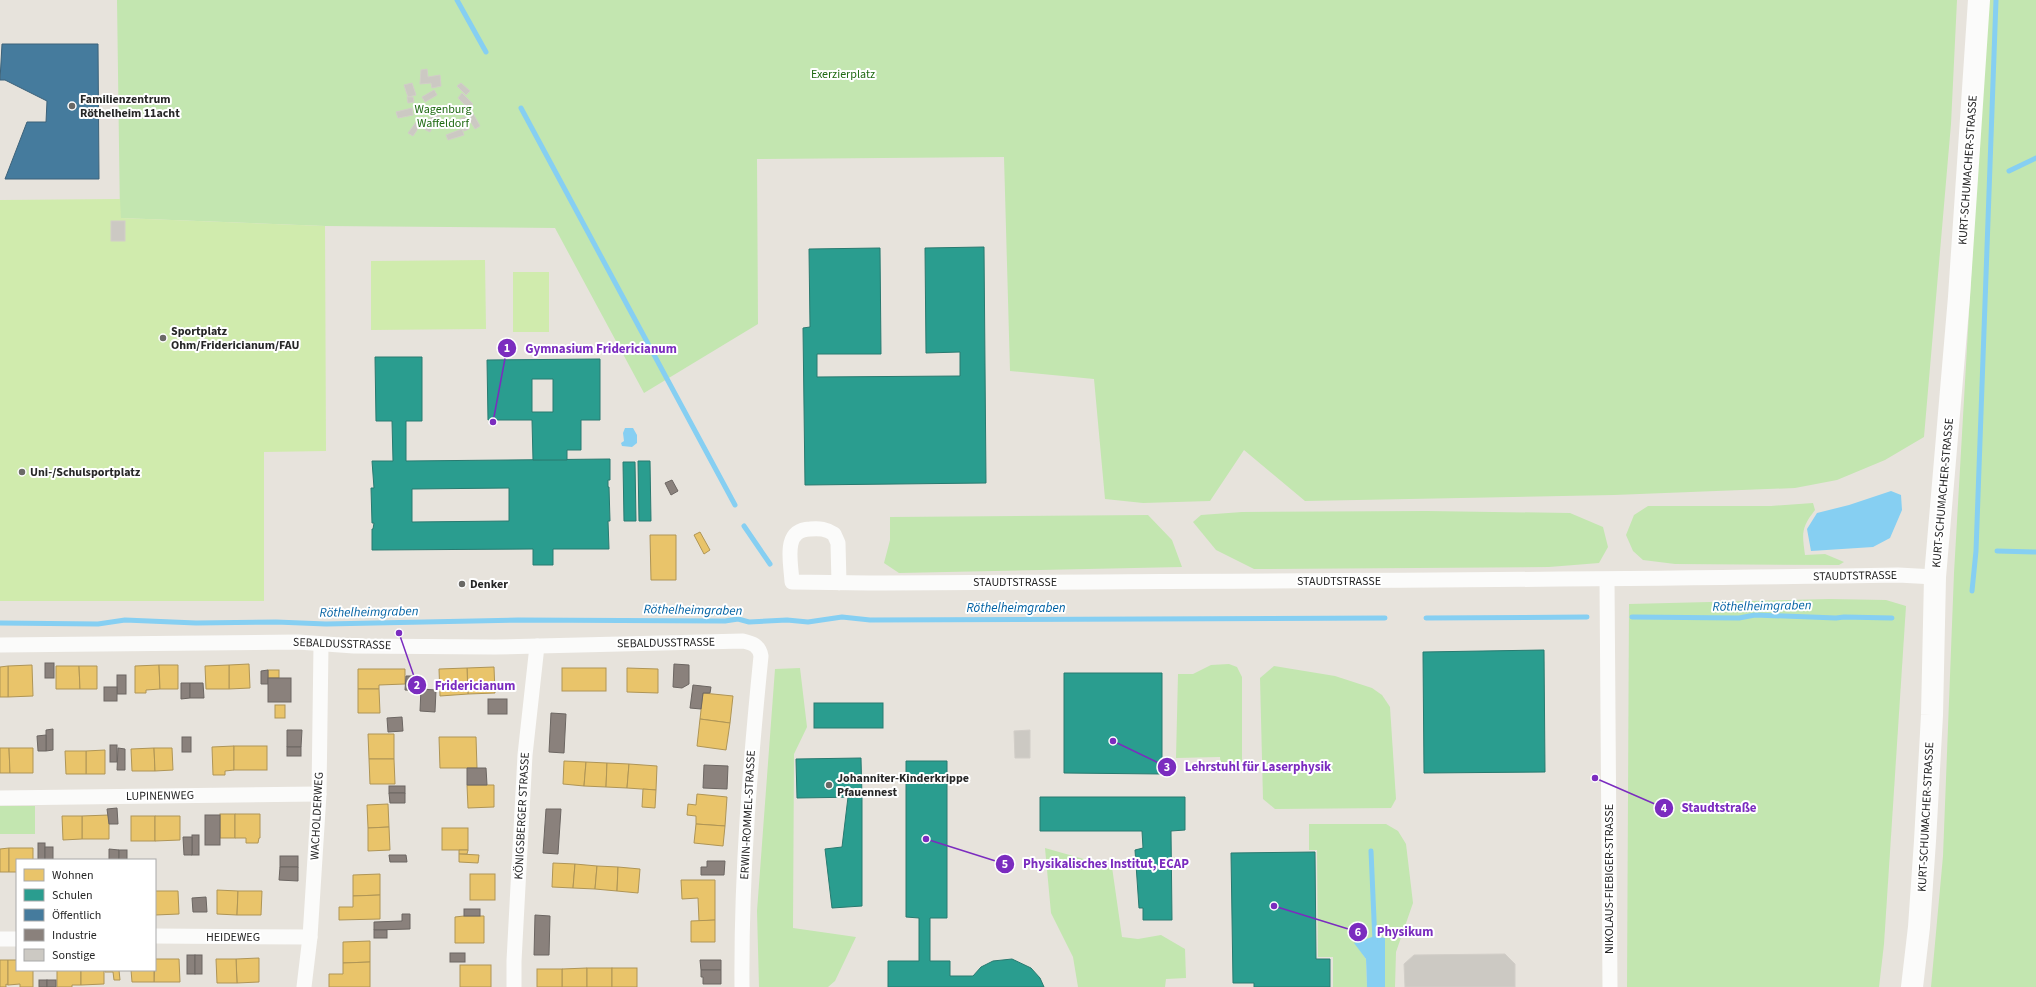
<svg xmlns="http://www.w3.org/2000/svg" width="2036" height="987" font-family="'Source Sans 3',sans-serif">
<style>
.green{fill:#c3e6b0}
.pitch{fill:#d0ebad}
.water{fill:#86cff2}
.homes{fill:#e9c46a;stroke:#af9556}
.schools{fill:#2a9d8f;stroke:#297a70;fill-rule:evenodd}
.public{fill:#457b9d;stroke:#3c627a}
.industry{fill:#8a817c;stroke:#6c6662}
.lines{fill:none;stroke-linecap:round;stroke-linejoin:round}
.stream{stroke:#86cff2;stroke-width:5}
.building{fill:#ccc9c3;stroke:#d2cec8}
.minor{stroke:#fbfbfa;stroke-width:15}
.secondary{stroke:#fbfbfa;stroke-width:22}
.poi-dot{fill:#6a6966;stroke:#fff;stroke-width:1.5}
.labels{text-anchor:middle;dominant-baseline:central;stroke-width:4;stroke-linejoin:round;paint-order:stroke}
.park-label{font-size:12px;fill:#1f6a12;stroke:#fff}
.poi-label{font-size:12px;font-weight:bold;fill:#272727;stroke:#fff;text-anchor:start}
.street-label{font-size:12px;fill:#272727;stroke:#fff}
.water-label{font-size:13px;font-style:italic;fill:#0061a3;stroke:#fff}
.leader{fill:none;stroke:#7b2cbf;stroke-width:1.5}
.callout-dot{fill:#7b2cbf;stroke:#fff;stroke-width:1.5}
.mark-label{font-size:12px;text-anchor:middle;font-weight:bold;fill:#fff}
.callout-label{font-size:13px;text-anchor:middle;font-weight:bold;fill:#7b2cbf;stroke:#fff;stroke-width:4;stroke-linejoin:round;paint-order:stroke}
</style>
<rect width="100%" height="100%" fill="#e7e3dc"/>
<g class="green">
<polygon points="117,0 1957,0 1951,124 1924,437 1885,460 1837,480 1795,488 1614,495 1305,501 1244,450 1210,501 1143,503 1105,499 1094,379 1010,371 1004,157 757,159 758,324 644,393 555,228 325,226 120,218"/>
<polygon points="1987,0 2036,0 2036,987 1931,987 1943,856 1954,573"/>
<path d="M 1813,503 L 1815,510 C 1801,528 1802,533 1805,555 L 1825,554 L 1844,562 L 1839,565 L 1675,564 L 1643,560 L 1633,551 L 1626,535 L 1634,515 L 1648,506 L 1771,506 Z"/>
<polygon points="1427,511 1570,513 1603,527 1608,547 1599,563 1549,567 1254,569 1216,550 1193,522 1201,515 1242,512"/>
<polygon points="1148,515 1172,540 1182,567 899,573 884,563 890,540 890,517"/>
<polygon points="1829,599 1886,600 1906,606 1884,944 1879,987 1627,987 1629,604"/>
<polygon points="1229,664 1237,667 1242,677 1242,765 1237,770 1221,770 1220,757 1176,758 1178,674 1193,674 1211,665"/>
<polygon points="1274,666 1335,676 1372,688 1382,695 1390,707 1396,799 1391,808 1275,809 1263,799 1260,678"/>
<polygon points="800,668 807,727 794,754 793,928 856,937 835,981 828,987 759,987 757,911 775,669"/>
<rect x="0" y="806" width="35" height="28"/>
<polygon points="1309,824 1386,824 1398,831 1406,844 1413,903 1396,952 1395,987 1385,987 1384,965 1355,943 1366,959 1367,987 1333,987 1333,957 1318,957 1317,850 1309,850"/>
<polygon points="1045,848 1112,867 1122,937 1138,939 1161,935 1185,949 1186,978 1166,979 1165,987 1078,987 1073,957 1051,913"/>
</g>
<g class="pitch">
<polygon points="120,199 121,218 325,226 326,451 264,452 264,601 0,601 0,200"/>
<polygon points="485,260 486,329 371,330 371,261"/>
<rect x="513" y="272" width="36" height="60"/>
</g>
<g class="water">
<polygon points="625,428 633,428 637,435 637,443 632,447 622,446 621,443 624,441 623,433"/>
<polygon points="1891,491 1901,495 1902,510 1890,538 1873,547 1811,551 1807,529 1817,513 1849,505"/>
<polygon points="1375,936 1385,938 1385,987 1367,987 1366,959 1354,943"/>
</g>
<g class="homes">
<polygon points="700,532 710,550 704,554 694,535"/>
<polygon points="650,535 676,535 676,580 651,580"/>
<polygon points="249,664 250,688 229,689 229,665"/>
<polygon points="32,665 33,696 8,697 8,666"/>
<polygon points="159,665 160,689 146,690 146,693 135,693 135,666"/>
<polygon points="159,665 178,665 178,689 160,689"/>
<polygon points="229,665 229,689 206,689 205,666"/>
<polygon points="8,666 8,697 0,697 0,667"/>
<polygon points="56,666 79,666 80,689 56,689"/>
<polygon points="79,666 97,666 97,689 80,689"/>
<polygon points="494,667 495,693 468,694 467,668"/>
<polygon points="467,668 468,694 440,696 439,669"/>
<rect x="562" y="668" width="44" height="23"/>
<polygon points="627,668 658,669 658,693 627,692"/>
<polygon points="358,669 405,669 405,684 379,685 379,689 358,689"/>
<rect x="268" y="670" width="11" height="8"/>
<polygon points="358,689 379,689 380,713 358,713"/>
<polygon points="703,693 733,696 730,723 700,719"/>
<rect x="275" y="705" width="10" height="13"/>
<polygon points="700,719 730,723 726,750 697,746"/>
<polygon points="368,734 394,734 394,759 369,759"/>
<polygon points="439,737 476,737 477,768 440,768"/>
<polygon points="234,746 234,770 225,771 225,775 213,775 212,747"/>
<rect x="234" y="746" width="33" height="24"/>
<polygon points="0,748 9,748 10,773 0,773"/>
<polygon points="9,748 33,748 33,773 10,773"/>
<polygon points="154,748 155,771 132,771 131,749"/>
<polygon points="154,748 172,748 173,770 155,771"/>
<polygon points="105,750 105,774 86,774 86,751"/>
<polygon points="65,751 86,751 86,774 66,774"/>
<polygon points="369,759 394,759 395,784 370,784"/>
<polygon points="564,761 586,762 584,786 563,784"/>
<polygon points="586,762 607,763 606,787 584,786"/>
<polygon points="607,763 629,764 627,788 606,787"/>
<polygon points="629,764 657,766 656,790 627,788"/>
<polygon points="467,785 494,785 494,807 468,808"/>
<polygon points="643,789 656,790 655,808 642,807"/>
<polygon points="697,794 727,797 725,826 696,824 696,816 687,815 688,804 696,805"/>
<polygon points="388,804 389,827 368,828 367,805"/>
<rect x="220" y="814" width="15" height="24"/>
<polygon points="235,814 260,814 260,838 259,838 258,843 246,843 246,838 235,838"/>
<polygon points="109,815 109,839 82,839 82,816"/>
<polygon points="62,816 82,816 82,839 63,840"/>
<rect x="131" y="816" width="24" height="25"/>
<polygon points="155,816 180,816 180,840 155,841"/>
<polygon points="696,824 725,826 723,846 694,843"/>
<polygon points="389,827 390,850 368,851 368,828"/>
<rect x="442" y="828" width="26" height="22"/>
<polygon points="9,848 9,872 0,872 0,849"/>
<polygon points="9,848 33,848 33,860 17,860 17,872 9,872"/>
<polygon points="459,850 468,850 467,854 459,854"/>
<polygon points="459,854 479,855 478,863 459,862"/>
<polygon points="553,863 575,864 573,888 552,887"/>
<polygon points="575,864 597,866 595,889 573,888"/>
<polygon points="597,866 618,867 617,891 595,889"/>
<polygon points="618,867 640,869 638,893 617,891"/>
<polygon points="380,874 380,895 353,896 353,875"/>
<rect x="470" y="874" width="25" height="26"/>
<polygon points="681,880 715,880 715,920 699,921 698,898 682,899"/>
<polygon points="217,890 238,891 237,915 217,914"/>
<polygon points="155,891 178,891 179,914 155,915"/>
<polygon points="238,891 262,891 261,915 237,915"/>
<polygon points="380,895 380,919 339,920 339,907 353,907 353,896"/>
<polygon points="464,916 484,916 484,943 455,943 455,917"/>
<polygon points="715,920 715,942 691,942 691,921"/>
<polygon points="370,941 370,962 343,963 343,942"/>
<polygon points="259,958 259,982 237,983 236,959"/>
<polygon points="155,959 179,959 180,982 154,982"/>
<polygon points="216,959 236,959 237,983 217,983"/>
<polygon points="0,960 8,960 8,985 6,984 6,987 0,987"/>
<polygon points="8,960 17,960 17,970 33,970 33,987 20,987 20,984 8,985"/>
<polygon points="370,962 370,987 329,987 329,974 343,974 343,963"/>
<rect x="460" y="965" width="31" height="22"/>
<polygon points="587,968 587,987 562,987 562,969"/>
<rect x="587" y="968" width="25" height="19"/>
<rect x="612" y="968" width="25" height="19"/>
<rect x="537" y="969" width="25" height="18"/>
<polygon points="57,970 81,970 81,985 72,985 72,987 57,987"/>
<polygon points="81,970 104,970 104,984 81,985"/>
<polygon points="105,970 119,970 120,980 114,980 113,972 105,972"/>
<polygon points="131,970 154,970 154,982 132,982"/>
</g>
<g class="schools">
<polygon points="984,247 986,483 805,485 803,328 810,327 809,249 880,248 881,354 817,354 817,377 960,376 960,352 926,353 925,248"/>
<path d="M 375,357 L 422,357 L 422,421 L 406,421 L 406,461 L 610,459 L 610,480 L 608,480 L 608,487 L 609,487 L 610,521 L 608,521 L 609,549 L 553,549 L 553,565 L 533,565 L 533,549 L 372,550 L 372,529 L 373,529 L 374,523 L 372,523 L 371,488 L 374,488 L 372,461 L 393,461 L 392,421 L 376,421 ZM 509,488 L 509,521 L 412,522 L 412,489 Z"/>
<path d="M 600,359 L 600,420 L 581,420 L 581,450 L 567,450 L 567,460 L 533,460 L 532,420 L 488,420 L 487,360 ZM 532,379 L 553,379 L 553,412 L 532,412 Z"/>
<polygon points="638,461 650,461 651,521 639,521"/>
<polygon points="623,462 635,462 636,521 624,521"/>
<polygon points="1544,650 1545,772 1424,773 1423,652"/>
<polygon points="1064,673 1162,673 1162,774 1064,773"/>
<rect x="814" y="703" width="69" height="25"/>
<polygon points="861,758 862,797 797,798 796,759"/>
<polygon points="906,761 947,761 947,918 930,918 930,961 950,961 950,976 973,976 981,967 993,961 1012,959 1031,968 1040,978 1044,987 888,987 888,961 919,961 919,918 906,917"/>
<polygon points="848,797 862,797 862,906 832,908 825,849 842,847"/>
<polygon points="1040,797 1185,797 1185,830 1171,831 1172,920 1143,920 1143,908 1139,908 1135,850 1143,848 1142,831 1040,831"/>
<polygon points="1315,852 1316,959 1330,959 1330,987 1254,987 1254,983 1233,983 1231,853"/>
</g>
<polygon class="public" points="2,44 98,44 99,179 5,179 27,122 46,122 47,101 5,80 0,80"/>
<g class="industry">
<polygon points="672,480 678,491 671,495 665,483"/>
<rect x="45" y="663" width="9" height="15"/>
<polygon points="674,664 689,665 689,684 682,688 673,687"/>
<polygon points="268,670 268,684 261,684 261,671"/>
<rect x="117" y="675" width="9" height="19"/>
<polygon points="406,676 421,676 420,691 405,690"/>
<rect x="268" y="678" width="23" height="24"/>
<polygon points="181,683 190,683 190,698 181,699"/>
<polygon points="190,683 203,683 204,698 190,698"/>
<polygon points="693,685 711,687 710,693 703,693 701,709 690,708"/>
<rect x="104" y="687" width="13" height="14"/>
<polygon points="421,689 436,690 435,712 420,711"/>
<rect x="488" y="699" width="19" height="15"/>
<polygon points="551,713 566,714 564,753 549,752"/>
<polygon points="402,717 403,731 388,732 387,718"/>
<polygon points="53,729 53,750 46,751 46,730"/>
<polygon points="287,730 302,730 301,747 287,747"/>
<polygon points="46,735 46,751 38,751 37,736"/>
<rect x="182" y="737" width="9" height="15"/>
<rect x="110" y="745" width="7" height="17"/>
<rect x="287" y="747" width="14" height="9"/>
<polygon points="118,748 125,749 125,770 117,770"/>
<polygon points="704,765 728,766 727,789 703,788"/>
<polygon points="467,768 486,768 487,785 467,785"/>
<rect x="389" y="786" width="16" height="7"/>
<polygon points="389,793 405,793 405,803 390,803"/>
<polygon points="117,808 118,824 109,824 107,809"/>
<polygon points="546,809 561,809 558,854 543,853"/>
<rect x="205" y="815" width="15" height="30"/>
<rect x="192" y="835" width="7" height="20"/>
<polygon points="183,837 192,837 192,855 184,855"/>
<rect x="38" y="843" width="7" height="17"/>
<rect x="45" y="847" width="8" height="13"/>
<polygon points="109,849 119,850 119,860 109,860"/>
<rect x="119" y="850" width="8" height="10"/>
<polygon points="389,855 406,855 407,862 390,862"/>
<rect x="280" y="856" width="18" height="11"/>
<polygon points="707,861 725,861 724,875 701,875 701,867 707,867"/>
<polygon points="280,867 298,867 298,881 279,880"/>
<polygon points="206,897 207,912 193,912 192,898"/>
<rect x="464" y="909" width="16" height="7"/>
<polygon points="402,914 410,914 410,929 374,930 374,922 402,921"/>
<polygon points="535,915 550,916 549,955 534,955"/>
<rect x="374" y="930" width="13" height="8"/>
<rect x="450" y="953" width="15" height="9"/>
<rect x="187" y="955" width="8" height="19"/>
<rect x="195" y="955" width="7" height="19"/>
<polygon points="700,960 721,960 721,970 701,970"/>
<polygon points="701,970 721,970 721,984 703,984 703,977 701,977"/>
<rect x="39" y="980" width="8" height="7"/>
<rect x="47" y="980" width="9" height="7"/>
</g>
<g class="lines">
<g class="stream">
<polyline points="457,0 486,52"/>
<polyline points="521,108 735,505"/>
<polyline points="2009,171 2036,158"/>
<polyline points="744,526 770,564"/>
<polyline points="1997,551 2036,552"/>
<polyline points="1972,591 1976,551 1996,0"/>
<polyline points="1632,617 1739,618 1755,615 1836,618 1844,617 1892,618"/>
<polyline points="1426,618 1587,617"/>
<polyline points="0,623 98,624 125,620 196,623 276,622 326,624 518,620 725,621 738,619 749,622 787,620 808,622 842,617 870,620 1385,618"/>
<polyline points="1371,851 1375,942"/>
</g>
</g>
<g class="building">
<polygon points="427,69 428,77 440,75 441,86 432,88 431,83 420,84 421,70"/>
<polygon points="412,83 416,95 408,97 404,85"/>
<polygon points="461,83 470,91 466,95 457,86"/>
<polygon points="434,90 437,95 425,102 422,97"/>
<polygon points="462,93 473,104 468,108 458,98"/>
<polygon points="407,97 413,97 414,102 408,103"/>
<polygon points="412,108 413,115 398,118 396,112"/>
<polygon points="435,110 441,113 430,132 424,129"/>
<polygon points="471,110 480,126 475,129 465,112"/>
<polygon points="465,117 469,129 464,131 460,119"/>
<polygon points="419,118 423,121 413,136 408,133"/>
<polygon points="462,129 464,135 448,140 446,135"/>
<rect x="111" y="221" width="14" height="20"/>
<polygon points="1030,730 1030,758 1015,758 1014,731"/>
<polygon points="1505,954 1515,964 1515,987 1405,987 1404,964 1414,955"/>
</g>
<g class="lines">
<g class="minor">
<polyline points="1607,580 1610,987"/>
<path d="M 839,583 L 838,543 L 834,534 C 826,529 820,528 810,529 C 782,530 791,562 792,582 L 869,583 C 1212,581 1555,581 1898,575 L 1935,577"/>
<path d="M 0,645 L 298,642 L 354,646 L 495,647 L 743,641 C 752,643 759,645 761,656 C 750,766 741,876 742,987"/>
<polyline points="0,798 319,794"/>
<polyline points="155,936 310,937"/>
<polyline points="0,939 17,939"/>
<polyline points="304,987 310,937 319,794 321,645"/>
<polyline points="514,987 514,961 525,755 537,646"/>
</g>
<polyline class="secondary" points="1912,987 1919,927 1925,841 1932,715 1935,577 1959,297 1979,0"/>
</g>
<g class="poi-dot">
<circle cx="72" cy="106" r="4"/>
<circle cx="163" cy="338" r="4"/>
<circle cx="22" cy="472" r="4"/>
<circle cx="462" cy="584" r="4"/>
<circle cx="829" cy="785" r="4"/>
</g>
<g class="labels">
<g class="park-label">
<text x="843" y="74">Exerzierplatz</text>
<text x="443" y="109">Wagenburg<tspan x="443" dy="14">Waffeldorf</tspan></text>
</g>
<g class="poi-label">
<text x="80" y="99">Familienzentrum<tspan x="80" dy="14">Röthelheim 11acht</tspan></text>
<text x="171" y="331">Sportplatz<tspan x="171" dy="14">Ohm/Fridericianum/FAU</tspan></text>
<text x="30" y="472">Uni-/Schulsportplatz</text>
<text x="470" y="584">Denker</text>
<text x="837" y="778">Johanniter-Kinderkrippe<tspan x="837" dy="14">Pfauennest</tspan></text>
</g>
<g class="street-label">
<text transform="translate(1968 170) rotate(-86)">KURT-SCHUMACHER-STRASSE</text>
<text transform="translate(1943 493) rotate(-85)">KURT-SCHUMACHER-STRASSE</text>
<text transform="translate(1855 576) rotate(-1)">STAUDTSTRASSE</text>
<text x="1339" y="581">STAUDTSTRASSE</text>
<text x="1015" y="582">STAUDTSTRASSE</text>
<text transform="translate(666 643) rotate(-1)">SEBALDUSSTRASSE</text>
<text transform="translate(342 644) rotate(2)">SEBALDUSSTRASSE</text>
<text transform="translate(160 796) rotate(-1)">LUPINENWEG</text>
<text transform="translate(748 815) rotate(-87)">ERWIN-ROMMEL-STRASSE</text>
<text transform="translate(317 816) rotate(-87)">WACHOLDERWEG</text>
<text transform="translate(522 816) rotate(-87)">KÖNIGSBERGER STRASSE</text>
<text transform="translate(1926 817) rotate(-87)">KURT-SCHUMACHER-STRASSE</text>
<text transform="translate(1609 879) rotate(-90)">NIKOLAUS-FIEBIGER-STRASSE</text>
<text x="233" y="937">HEIDEWEG</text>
</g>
<g class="water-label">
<text transform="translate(1762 606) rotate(-1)">Röthelheimgraben</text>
<text x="1016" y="608">Röthelheimgraben</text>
<text transform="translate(693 610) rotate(1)">Röthelheimgraben</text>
<text transform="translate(369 612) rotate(-1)">Röthelheimgraben</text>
</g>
</g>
<path class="leader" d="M493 422L507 348M399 633L417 685M1113 741L1167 767M1595 778L1664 808M926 839L1005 864M1274 906L1358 932"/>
<g class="callout-dot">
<circle cx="493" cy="422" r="4"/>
<circle cx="399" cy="633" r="4"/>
<circle cx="1113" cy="741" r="4"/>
<circle cx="1595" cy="778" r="4"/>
<circle cx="926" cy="839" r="4"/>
<circle cx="1274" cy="906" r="4"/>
<circle cx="507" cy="348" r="10"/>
<circle cx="417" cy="685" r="10"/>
<circle cx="1167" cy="767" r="10"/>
<circle cx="1664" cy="808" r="10"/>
<circle cx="1005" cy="864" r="10"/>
<circle cx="1358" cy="932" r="10"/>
</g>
<g class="mark-label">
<text x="507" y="352">1</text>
<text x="417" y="689">2</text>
<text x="1167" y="771">3</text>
<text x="1664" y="812">4</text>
<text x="1005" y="868">5</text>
<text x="1358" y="936">6</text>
</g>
<g class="callout-label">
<text x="601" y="353">Gymnasium Fridericianum</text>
<text x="475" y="690">Fridericianum</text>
<text x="1258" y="771">Lehrstuhl für Laserphysik</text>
<text x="1719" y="812">Staudtstraße</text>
<text x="1106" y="868">Physikalisches Institut, ECAP</text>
<text x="1405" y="936">Physikum</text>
</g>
<rect x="16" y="859" width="140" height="112" fill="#ffffff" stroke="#a9a9a9"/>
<rect x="24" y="869" width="20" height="12" fill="#e9c46a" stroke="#a9a9a9"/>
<text x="52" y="879" font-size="12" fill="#272727">Wohnen</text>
<rect x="24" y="889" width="20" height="12" fill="#2a9d8f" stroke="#a9a9a9"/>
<text x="52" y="899" font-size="12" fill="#272727">Schulen</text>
<rect x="24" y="909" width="20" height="12" fill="#457b9d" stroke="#a9a9a9"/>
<text x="52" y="919" font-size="12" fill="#272727">Öffentlich</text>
<rect x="24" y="929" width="20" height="12" fill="#8a817c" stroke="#a9a9a9"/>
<text x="52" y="939" font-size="12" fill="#272727">Industrie</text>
<rect x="24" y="949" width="20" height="12" fill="#ccc9c3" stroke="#a9a9a9"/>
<text x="52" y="959" font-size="12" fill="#272727">Sonstige</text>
</svg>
